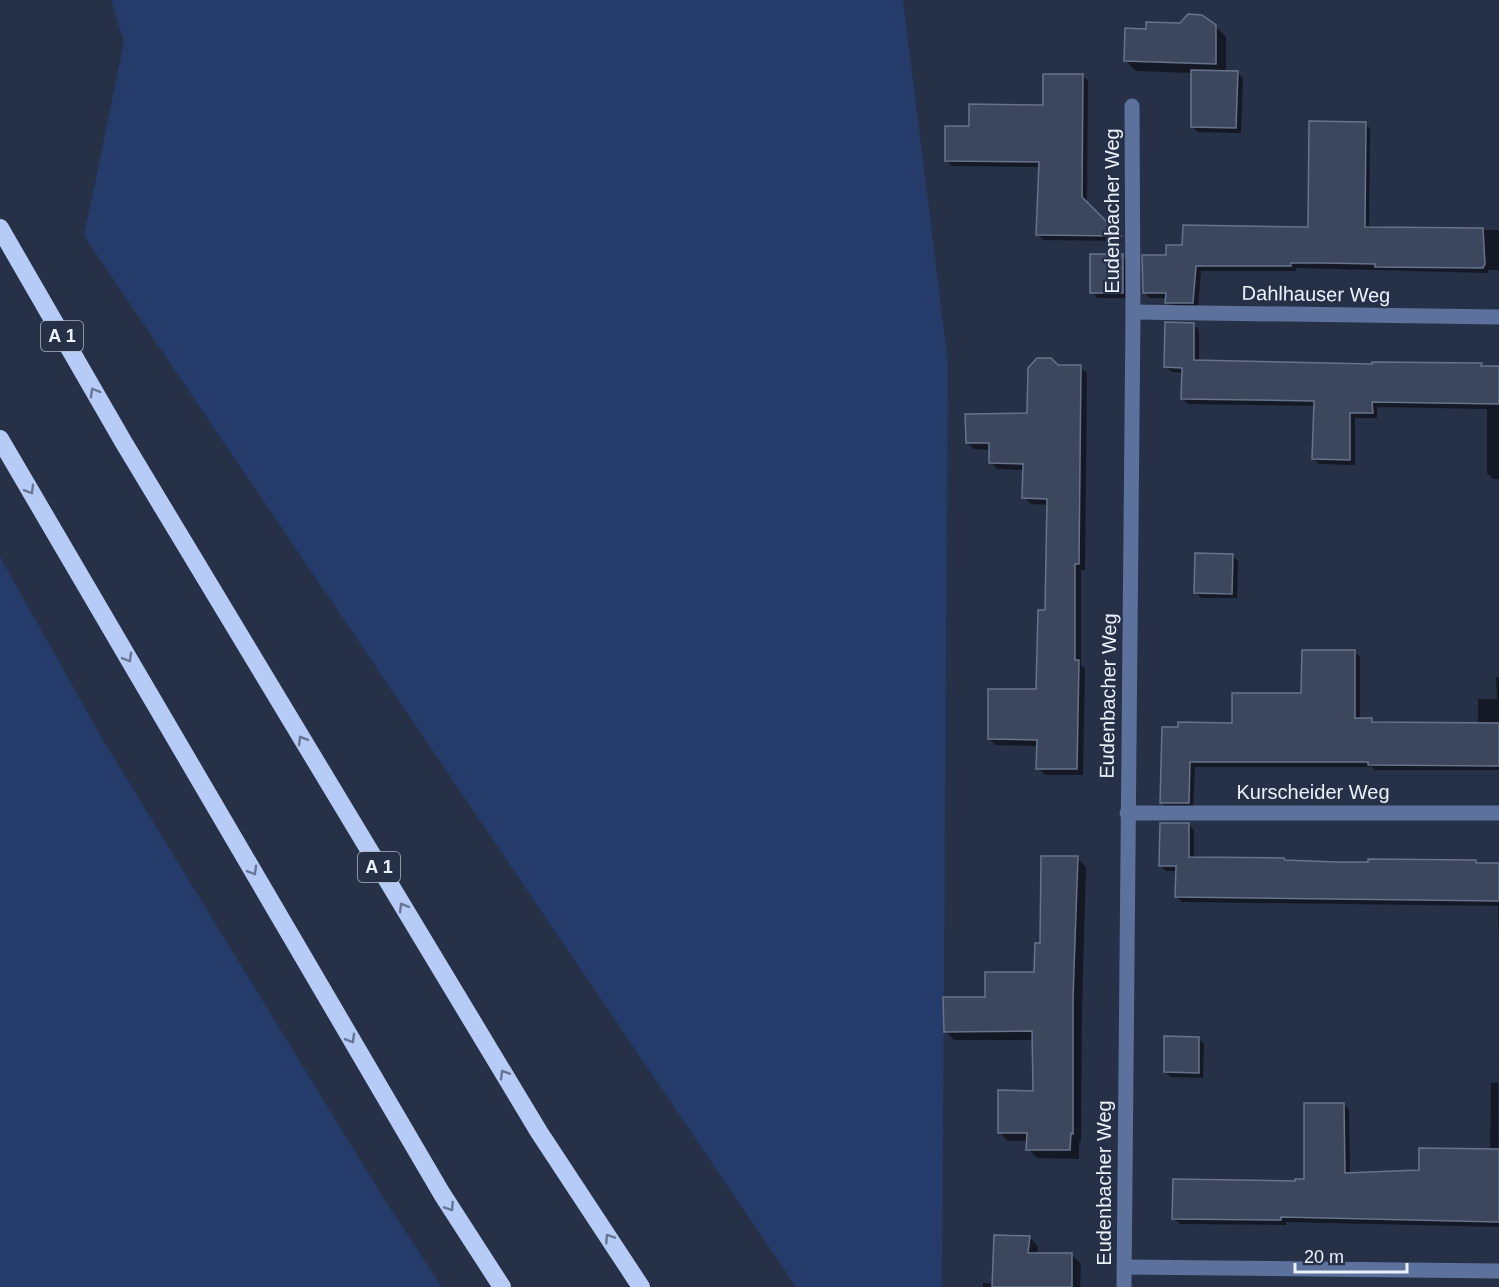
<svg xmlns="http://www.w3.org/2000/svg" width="1499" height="1287" font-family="Helvetica,sans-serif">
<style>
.green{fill:#253b6a}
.shadow{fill:#0007}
.building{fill:#3c475e;stroke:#67738c;stroke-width:1.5}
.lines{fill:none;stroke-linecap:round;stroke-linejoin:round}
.minor{stroke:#5c719b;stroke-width:15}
.highway{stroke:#b6cbf5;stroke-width:18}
.oneway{stroke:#677695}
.labels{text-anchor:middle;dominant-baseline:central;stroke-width:4.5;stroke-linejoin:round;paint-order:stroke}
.shield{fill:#263046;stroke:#b0b7c5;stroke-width:1.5}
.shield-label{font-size:18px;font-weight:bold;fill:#ebf1fc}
.street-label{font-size:20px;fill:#ebf1fc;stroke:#263046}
</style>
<rect width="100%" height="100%" fill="#263046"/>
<g class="green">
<polygon points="111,0 903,0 948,363 942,1287 796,1287 84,236 124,42"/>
<polygon points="0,557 103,740 384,1199 442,1287 0,1287"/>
</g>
<g class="shadow">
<polygon points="1215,26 1226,37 1226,72 1237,72 1243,78 1241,133 1198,132 1192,127 1193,73 1136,71 1125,60 1147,30"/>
<polygon points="1082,75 1088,81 1087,204 1123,241 1043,240 1038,234 1040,167 952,166 946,160 970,128 1045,107"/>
<polygon points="1365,123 1370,129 1369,229 1499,230 1499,270 1488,270 1488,273 1296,268 1296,271 1201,271 1198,308 1173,308 1167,302 1167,298 1150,298 1144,292 1168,257 1184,246 1310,228"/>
<polygon points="1122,256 1128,261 1128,298 1097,298 1092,292"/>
<polygon points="1193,324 1199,330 1199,362 1374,366 1481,365 1484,368 1499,368 1499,479 1493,479 1487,473 1487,409 1377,407 1377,418 1355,418 1355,465 1319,464 1313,459 1315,406 1188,404 1183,399 1183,373 1172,372 1166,367"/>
<polygon points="1057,366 1080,367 1087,373 1085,570 1081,570 1081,665 1085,668 1083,775 1045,775 1038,768 1038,746 996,745 989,739 1038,691 1047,611 1049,505 1031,504 1024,497 1024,470 997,469 991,462 991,450 974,449 967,443 1029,415"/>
<polygon points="1232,555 1238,561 1237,598 1201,598 1196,592"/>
<polygon points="1354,652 1360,657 1360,719 1371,719 1376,724 1478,724 1478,699 1497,699 1496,677 1499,677 1499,770 1375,770 1372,767 1195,767 1193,808 1167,808 1162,803 1163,728 1234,724 1303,694"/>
<polygon points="1188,824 1194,830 1194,859 1337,863 1476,862 1478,865 1499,864 1499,949 1498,906 1182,902 1176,896 1177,871 1166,871 1160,865"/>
<polygon points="1077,858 1086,867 1082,1008 1081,1142 1079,1142 1079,1159 1037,1158 1028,1149 1028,1141 1008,1141 999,1132 1035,1092 1034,1040 954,1040 945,1031 986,999 1035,974 1041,945"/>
<polygon points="1198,1038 1204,1044 1203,1078 1171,1077 1165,1072"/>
<polygon points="1498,1060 1499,1227 1286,1222 1286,1225 1180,1224 1174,1219 1305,1181 1344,1104 1349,1110 1350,1174 1421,1172 1490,1150 1491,1083 1498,1083"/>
<polygon points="1029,1237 1038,1246 1037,1255 1072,1255 1081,1264 1080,1287 983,1287 983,1283 994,1284"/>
</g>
<g class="building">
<polygon points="1188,14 1202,15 1216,25 1216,64 1124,61 1125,28 1146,29 1146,22 1180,23"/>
<polygon points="1191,70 1238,71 1236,128 1191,127"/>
<polygon points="1043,74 1083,74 1082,197 1121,236 1036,235 1039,162 945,161 945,126 969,126 969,104 1043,105"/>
<polygon points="1309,121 1366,122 1365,227 1483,228 1485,264 1483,268 1375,267 1375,264 1324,263 1291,263 1291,266 1196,266 1193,303 1165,303 1166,293 1143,293 1142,255 1166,255 1166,245 1182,245 1183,225 1308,227"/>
<rect x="1090" y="254" width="33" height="39"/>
<polygon points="1165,322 1194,323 1194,360 1372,364 1372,362 1482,363 1481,366 1499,366 1499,404 1372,402 1373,413 1350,413 1350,460 1312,459 1314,401 1181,399 1182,368 1164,367"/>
<polygon points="1037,358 1051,358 1058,365 1081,365 1079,564 1075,564 1075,660 1079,660 1077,769 1036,769 1037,740 988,739 988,689 1036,689 1038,610 1045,610 1047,499 1022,498 1023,464 989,463 989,443 966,443 965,414 1027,413 1028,368"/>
<polygon points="1195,553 1233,554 1232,594 1194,593"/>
<polygon points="1302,650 1355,650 1355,718 1372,718 1372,722 1499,723 1499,766 1368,765 1368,762 1190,762 1189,803 1160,803 1162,727 1178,727 1178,722 1232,723 1232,693 1301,693"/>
<polygon points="1160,823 1189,823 1189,857 1284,858 1285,860 1337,862 1368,862 1368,859 1476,860 1476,863 1499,863 1499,901 1175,897 1176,866 1159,866"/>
<polygon points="1041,856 1078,856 1073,998 1073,1134 1071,1133 1070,1150 1026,1150 1027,1133 998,1133 998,1090 1033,1091 1032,1031 944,1032 943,997 985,997 985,972 1034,972 1035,943 1040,943"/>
<polygon points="1164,1036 1199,1037 1199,1073 1164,1072"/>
<polygon points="1304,1103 1344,1103 1345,1173 1419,1170 1419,1148 1499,1149 1499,1222 1281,1217 1281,1220 1172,1219 1173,1179 1295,1181 1295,1179 1304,1179"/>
<polygon points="994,1235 1030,1236 1028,1253 1072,1253 1072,1287 992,1287"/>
</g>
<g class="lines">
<g class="minor">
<polyline points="1133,312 1499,317"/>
<polyline points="1127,813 1499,813"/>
<polyline points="1125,1267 1499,1271"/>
<polyline points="1124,1287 1133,312 1132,106"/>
</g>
<g class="highway">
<polyline points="0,228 124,443 539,1132 641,1287"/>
<polyline points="0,439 442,1194 502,1287"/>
</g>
</g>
<defs><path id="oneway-chevron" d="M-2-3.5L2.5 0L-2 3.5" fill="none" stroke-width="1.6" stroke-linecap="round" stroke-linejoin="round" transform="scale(1.5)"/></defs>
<g class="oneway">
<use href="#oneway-chevron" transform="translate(94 392) rotate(-120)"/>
<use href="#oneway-chevron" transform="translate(30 490) rotate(60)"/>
<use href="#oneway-chevron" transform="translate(128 658) rotate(60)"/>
<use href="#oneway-chevron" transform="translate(302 740) rotate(-121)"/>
<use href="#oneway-chevron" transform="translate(253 871) rotate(60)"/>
<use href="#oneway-chevron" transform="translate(403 907) rotate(-121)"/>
<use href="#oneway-chevron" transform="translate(351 1039) rotate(60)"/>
<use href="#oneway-chevron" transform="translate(504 1074) rotate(-121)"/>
<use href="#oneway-chevron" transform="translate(450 1207) rotate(57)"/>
<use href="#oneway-chevron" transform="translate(609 1238) rotate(-123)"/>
</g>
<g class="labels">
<g class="shield">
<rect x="41" y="321" width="42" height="30" rx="4.5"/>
<rect x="358" y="852" width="42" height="30" rx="4.5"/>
</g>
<g class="shield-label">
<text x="62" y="336">A 1</text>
<text x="379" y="867">A 1</text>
</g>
<g class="street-label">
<text transform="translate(1112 211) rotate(-90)">Eudenbacher Weg</text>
<text transform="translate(1316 294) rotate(1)">Dahlhauser Weg</text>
<text transform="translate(1108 696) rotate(-89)">Eudenbacher Weg</text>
<text x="1313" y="792">Kurscheider Weg</text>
<text transform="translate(1104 1183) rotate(-90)">Eudenbacher Weg</text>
</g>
</g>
<path d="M1295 1263v9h112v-9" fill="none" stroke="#ebf1fc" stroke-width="3"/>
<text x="1304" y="1263" font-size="18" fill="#ebf1fc" stroke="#263046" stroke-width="4.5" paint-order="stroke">20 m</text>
</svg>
